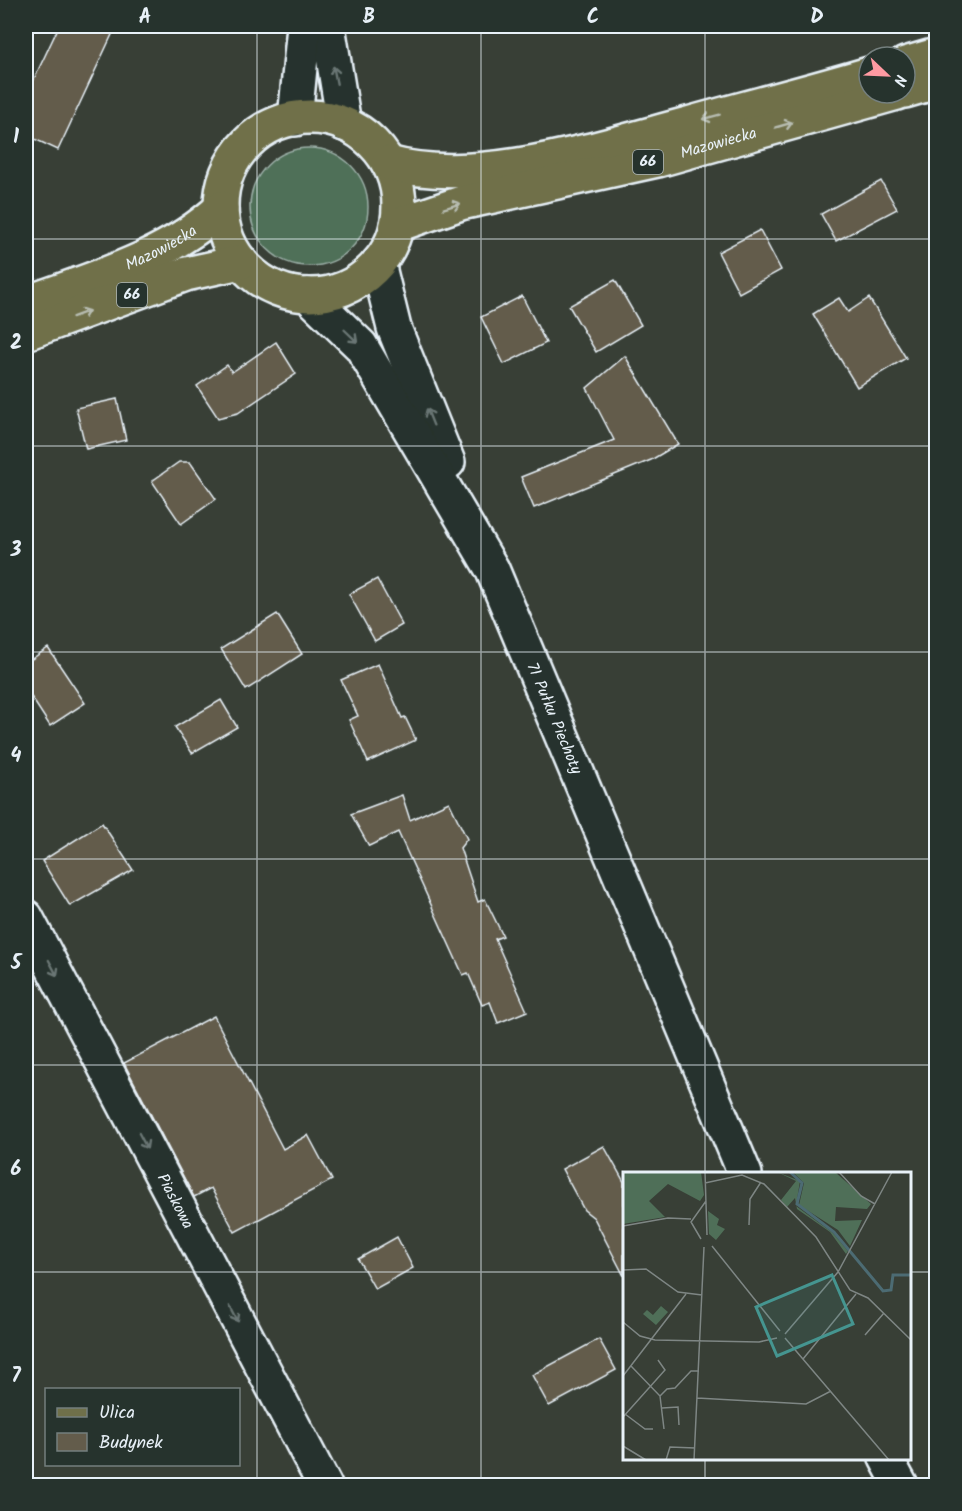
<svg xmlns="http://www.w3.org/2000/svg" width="962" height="1511" font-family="Kalam,sans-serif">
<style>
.green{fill:#4f6f58;stroke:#9cb0a8;stroke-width:1.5}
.building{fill:#635c4b;stroke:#e8f1f8;stroke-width:1.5}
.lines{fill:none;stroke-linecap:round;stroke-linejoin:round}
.minor-casing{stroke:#e8f1f8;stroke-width:38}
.tertiary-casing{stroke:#e8f1f8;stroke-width:38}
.primary-casing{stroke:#e8f1f8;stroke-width:38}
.minor{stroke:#26332d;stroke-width:33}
.tertiary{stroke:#26332d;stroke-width:33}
.primary{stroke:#6f704a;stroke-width:33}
.oneway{stroke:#6a7674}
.oneway2{stroke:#b8bdb2}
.grid{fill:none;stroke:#e8f1f8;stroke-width:1.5;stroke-opacity:0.55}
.labels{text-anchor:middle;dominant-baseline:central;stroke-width:5;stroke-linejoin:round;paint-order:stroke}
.shield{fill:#26332d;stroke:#aeb8bb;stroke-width:1.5}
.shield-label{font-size:15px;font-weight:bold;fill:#e8f1f8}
.street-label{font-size:16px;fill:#e8f1f8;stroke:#26332d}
.inset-river{fill:none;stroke:#4c6b73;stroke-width:3}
.inset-road{fill:none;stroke:#7e8684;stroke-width:1.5}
.view{fill:#459590;fill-opacity:0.15;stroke:#459590;stroke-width:3}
.inset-edge{fill:none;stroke:#e8f1f8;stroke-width:3}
.neatline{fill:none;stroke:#e8f1f8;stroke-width:2}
.grid-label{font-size:20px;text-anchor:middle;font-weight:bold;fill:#e8f1f8}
</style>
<rect width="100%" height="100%" fill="#383f36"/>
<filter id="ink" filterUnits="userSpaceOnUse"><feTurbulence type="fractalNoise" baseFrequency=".0167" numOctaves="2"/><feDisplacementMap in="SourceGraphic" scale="12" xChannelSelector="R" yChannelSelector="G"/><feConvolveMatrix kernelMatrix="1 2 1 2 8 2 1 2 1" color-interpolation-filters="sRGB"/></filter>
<g filter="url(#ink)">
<circle class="green" cx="309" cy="207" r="59"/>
<g class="building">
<polygon points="59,26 116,26 58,150 26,135 26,96"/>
<polygon points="881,181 897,209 836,241 821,214"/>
<polygon points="760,230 781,270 739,293 718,252"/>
<polygon points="615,280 641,325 596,352 569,306"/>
<polygon points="522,296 546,343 504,364 481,317"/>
<polygon points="839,298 848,312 869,298 906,358 857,387 813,314"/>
<polygon points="276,342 296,374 238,413 218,418 197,386 227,365 232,372"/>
<polygon points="625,356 678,444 651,460 534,508 521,477 614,440 587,388"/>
<polygon points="117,399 126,440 86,449 76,408"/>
<polygon points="179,462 190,462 216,499 181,524 152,481"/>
<polygon points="377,579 402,625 375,641 349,594"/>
<polygon points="277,614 302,654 246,690 221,649"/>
<polygon points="48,648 85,703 50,726 26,689 26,663"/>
<polygon points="378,664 402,718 405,717 416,740 368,762 349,720 358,716 341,680"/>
<polygon points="221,700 237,727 192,753 175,727"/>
<polygon points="402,795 410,820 449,802 467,839 460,848 478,902 485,899 503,936 495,939 527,1011 498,1023 490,1002 482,1005 468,973 463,975 398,832 369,846 351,814"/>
<polygon points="102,823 133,870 70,906 42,861"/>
<polygon points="214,1016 283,1149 308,1135 332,1180 235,1232 211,1188 194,1197 124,1063"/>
<polygon points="604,1146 624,1182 624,1276 594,1218 584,1210 562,1169"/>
<polygon points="397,1237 413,1268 375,1289 358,1259"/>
<polygon points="599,1339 616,1370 549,1406 532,1375"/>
</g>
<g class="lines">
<defs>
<g id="minor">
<path id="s1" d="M 26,917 L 325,1486"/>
</g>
<g id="tertiary">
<polyline points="328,26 344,124"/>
<polyline points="295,119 304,26"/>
<polyline points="378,263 394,328 448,462"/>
<path id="s2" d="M 308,295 L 361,346 L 492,569 L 745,1174"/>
<polyline points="886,1458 901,1486"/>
</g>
<g id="primary">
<polyline points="905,64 936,55"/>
<polyline points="905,91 936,82"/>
<circle cx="310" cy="206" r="89"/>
<path d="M 388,163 C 478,188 600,147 688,124 C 748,107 809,92 869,74"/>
<path id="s3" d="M 397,225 L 461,203 L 658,160 L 897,93"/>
<path id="s4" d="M 26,303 C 94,278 167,258 221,208"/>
<polyline points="26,333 186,274 241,262"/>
</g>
</defs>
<use href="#minor" class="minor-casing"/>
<use href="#tertiary" class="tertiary-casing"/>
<use href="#primary" class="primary-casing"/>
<use href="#minor" class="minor"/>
<use href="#tertiary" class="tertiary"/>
<use href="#primary" class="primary"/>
</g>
<defs><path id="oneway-shaft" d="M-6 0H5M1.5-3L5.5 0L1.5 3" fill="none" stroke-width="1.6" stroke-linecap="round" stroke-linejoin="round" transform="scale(1.5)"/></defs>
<g class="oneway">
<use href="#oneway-shaft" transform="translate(335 75) rotate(-101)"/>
<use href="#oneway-shaft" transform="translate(351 336) rotate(44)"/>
<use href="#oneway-shaft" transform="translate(430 417) rotate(-112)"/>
<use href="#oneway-shaft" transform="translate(53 968) rotate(62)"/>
<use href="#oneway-shaft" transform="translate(143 1141) rotate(62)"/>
<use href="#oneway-shaft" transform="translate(234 1314) rotate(62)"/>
</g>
<g class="oneway2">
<use href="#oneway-shaft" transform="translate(711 117) rotate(165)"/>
<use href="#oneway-shaft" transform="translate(784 125) rotate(-16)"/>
<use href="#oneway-shaft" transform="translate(452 206) rotate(-17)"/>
<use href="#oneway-shaft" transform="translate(81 314) rotate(-20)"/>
</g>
</g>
<path class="grid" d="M 257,26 L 257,1486M 481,26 L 481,1486M 705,26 L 705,1174M 26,239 L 936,239M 26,446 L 936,446M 26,652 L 936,652M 26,859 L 936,859M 26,1065 L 936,1065M 26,1272 L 624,1272M 910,1272 L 936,1272M 705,1458 L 705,1486"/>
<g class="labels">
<g class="shield">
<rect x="633" y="150" width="30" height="24" rx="4.5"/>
<rect x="117" y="283" width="30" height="24" rx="4.5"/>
</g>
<g class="shield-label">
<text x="648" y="162">66</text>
<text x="132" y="295">66</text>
</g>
<g class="street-label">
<text stroke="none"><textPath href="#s3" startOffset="332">Mazowiecka</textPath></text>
<text stroke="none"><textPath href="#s4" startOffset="146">Mazowiecka</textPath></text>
<text stroke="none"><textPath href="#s2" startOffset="494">71 Pułku Piechoty</textPath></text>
<text stroke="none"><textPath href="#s1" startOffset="321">Piaskowa</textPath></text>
</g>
</g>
<g transform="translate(623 1172)">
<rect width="288" height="288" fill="#383f36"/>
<path d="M 0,0 L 78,0 L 81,23 L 77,29 L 45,12 L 26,29 L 42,45 L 0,52 ZM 154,0 L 177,9 L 173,34 L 210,61 L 225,79 L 223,82 L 207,60 L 174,37 L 172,26 L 164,35 L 158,28 L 173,9 ZM 170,0 L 212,0 L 248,32 L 244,37 L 213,35 L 212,49 L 239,48 L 227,74 L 215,58 L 176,33 L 181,11 ZM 85,39 L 96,47 L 94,53 L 102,57 L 93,68 L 86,62 ZM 38,134 L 45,140 L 33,153 L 20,142 L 24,138 L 30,143 Z" fill="#4f6f58"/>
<path class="inset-river" d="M 167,0 L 179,11 L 174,32 L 211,60 L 260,119 L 268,118 L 270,103 L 288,103"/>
<path class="inset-road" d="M 82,0 L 84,63M 216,0 L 238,24 L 252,32M 82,11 L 119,3 L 141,12 L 193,65 L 227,118 L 245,126 L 288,168M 126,53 L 127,27 L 138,10M 0,54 L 45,46 L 68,47M 78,67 L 68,50 L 83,29M 89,74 L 157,159M 0,98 L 23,97 L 55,120 L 79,123M 0,150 L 17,164 L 32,168 L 136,170 L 154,166M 162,162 L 215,100 L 269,0M 242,163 L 261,141M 162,166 L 266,288M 180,187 L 233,122M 8,194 L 37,224 L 41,257M 0,204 L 63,122M 37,224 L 44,217 L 52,216 L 68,199 L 76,199M 74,226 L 183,232 L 208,219M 39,236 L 55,235 L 56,253M 2,242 L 22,257 L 30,257M 0,245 L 42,198 L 35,188M 0,274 L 23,288M 43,288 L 47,275 L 72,276M 71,288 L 81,75"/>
<path class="view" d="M 209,103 L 230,152 L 154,184 L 133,135 Z"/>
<rect width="288" height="288" class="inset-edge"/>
</g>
<rect width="962" height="1511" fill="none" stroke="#26332d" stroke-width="66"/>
<rect x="45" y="1388" width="195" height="78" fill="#26332d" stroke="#747f7e" stroke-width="1.5"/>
<rect x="57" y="1408" width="30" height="9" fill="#6f704a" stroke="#747f7e" stroke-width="1.5"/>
<text x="99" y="1418" font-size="18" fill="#e8f1f8">Ulica</text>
<rect x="57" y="1433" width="30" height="18" fill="#635c4b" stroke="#747f7e" stroke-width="1.5"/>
<text x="99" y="1448" font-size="18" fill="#e8f1f8">Budynek</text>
<g transform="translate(887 75) rotate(113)"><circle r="28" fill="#26332d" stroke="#747f7e" stroke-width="1.5"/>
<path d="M0-4.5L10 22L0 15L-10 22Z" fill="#ff9aa2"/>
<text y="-9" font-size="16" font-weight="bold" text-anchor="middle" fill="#e8f1f8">N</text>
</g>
<rect x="33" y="33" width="896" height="1445" class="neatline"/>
<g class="grid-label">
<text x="145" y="23">A</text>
<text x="369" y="23">B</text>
<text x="593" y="23">C</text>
<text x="817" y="23">D</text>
<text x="16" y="143">1</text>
<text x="16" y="349">2</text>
<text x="16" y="556">3</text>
<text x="16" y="762">4</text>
<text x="16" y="969">5</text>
<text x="16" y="1175">6</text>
<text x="16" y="1382">7</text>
</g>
</svg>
